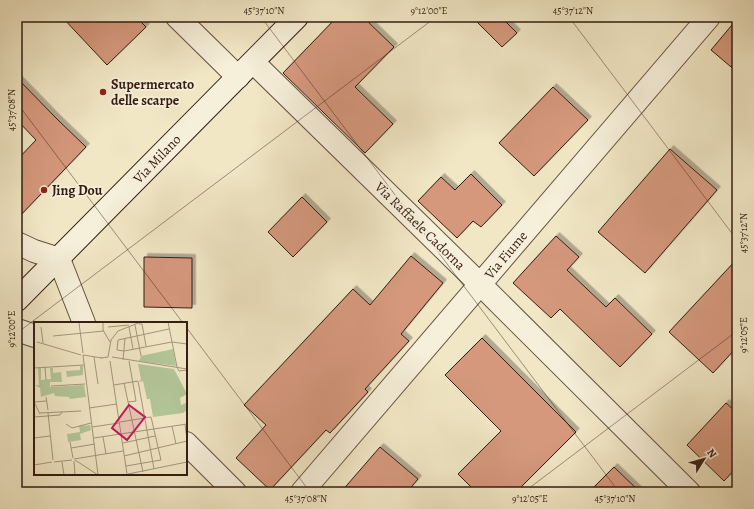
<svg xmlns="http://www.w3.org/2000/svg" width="754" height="509" font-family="Alegreya,serif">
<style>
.building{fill:#d5987d;stroke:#351d12;filter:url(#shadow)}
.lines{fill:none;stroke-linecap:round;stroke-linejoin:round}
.minor-casing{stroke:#64503f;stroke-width:24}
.tertiary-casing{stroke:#64503f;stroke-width:24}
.secondary-casing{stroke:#351d12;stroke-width:24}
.minor{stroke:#f6efd9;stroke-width:22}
.tertiary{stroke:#f6efd9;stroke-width:22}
.secondary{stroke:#f6efd9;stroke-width:22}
.ticks{fill:none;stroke:#351d12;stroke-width:1;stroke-opacity:0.45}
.poi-dot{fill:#8f2418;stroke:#f6efd9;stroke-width:1.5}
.labels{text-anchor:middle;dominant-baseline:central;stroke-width:3.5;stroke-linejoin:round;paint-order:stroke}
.poi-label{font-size:14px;font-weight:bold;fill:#351d12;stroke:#f6efd9;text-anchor:start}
.street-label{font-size:14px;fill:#351d12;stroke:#f6efd9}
.inset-road{fill:none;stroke:#a6967d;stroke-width:1}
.view{fill:#c2185b;fill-opacity:0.15;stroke:#c2185b;stroke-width:2}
.inset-edge{fill:none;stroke:#351d12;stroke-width:2}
.neatline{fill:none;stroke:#351d12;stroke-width:1.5}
.ticks-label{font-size:10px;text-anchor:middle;fill:#351d12}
</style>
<defs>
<filter id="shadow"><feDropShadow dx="3.5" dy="-3.5" stdDeviation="0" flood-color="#0004"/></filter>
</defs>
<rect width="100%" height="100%" fill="#f1e7c5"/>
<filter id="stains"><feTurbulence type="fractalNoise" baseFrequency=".005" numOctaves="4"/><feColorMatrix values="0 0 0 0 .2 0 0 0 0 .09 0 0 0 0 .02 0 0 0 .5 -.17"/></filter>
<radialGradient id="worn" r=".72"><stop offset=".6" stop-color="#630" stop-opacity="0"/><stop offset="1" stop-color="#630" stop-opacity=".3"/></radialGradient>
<g class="building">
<polygon points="62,17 136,17 146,27 107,65"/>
<polygon points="337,17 363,17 394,47 355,87 393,124 365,153 283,73"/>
<polygon points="472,17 501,17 517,33 502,47"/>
<polygon points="737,19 737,72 711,50"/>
<polygon points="17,78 57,119 86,147 17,219 17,160 36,140 17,120"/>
<polygon points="553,87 588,120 534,176 499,143"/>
<polygon points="670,149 717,190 645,273 598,232"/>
<polygon points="471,174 502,205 481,227 473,221 457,238 418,201 441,177 455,190"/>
<polygon points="302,197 327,222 293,257 268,232"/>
<polygon points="556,236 579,257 567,270 606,307 615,298 652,334 620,367 560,309 551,318 513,283"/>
<polygon points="411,256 443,283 401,334 409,341 365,389 368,392 330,433 326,430 270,490 236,458 266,425 244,405 353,289 370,305"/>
<polygon points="144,257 192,258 192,308 144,307"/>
<polygon points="737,259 737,347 713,373 669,332"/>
<polygon points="482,338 576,432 516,492 476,492 458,474 501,431 445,375"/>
<polygon points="726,403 737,413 737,467 724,481 687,445"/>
<polygon points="380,447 418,479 407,492 341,492"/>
<polygon points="614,467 640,492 589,492"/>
</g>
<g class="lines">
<defs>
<g id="minor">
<polyline points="177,17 238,77"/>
<polyline points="253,62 487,291 689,492"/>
<polyline points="17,243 34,251 59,259"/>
<polyline points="302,492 709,17"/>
</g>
<g id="tertiary">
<polyline points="59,259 84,323"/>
<polyline points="17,330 35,336"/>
<polyline points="186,443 235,492"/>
</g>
<polyline id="secondary" points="17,300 297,17"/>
</defs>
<use href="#minor" class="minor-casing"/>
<use href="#tertiary" class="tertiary-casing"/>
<use href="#secondary" class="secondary-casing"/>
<use href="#minor" class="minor"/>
<use href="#tertiary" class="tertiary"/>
<use href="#secondary" class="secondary"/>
</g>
<path class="ticks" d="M 261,17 L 619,492M 569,17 L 737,240M 17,103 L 183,323M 186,327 L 310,492M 17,333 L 436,17M 524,492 L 737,331"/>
<g class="poi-dot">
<circle cx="103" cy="92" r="4"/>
<circle cx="44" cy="190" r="4"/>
</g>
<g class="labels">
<g class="poi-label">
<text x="111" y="84">Supermercato<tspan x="111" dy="16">delle scarpe</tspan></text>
<text x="52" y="190">Jing Dou</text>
</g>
<g class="street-label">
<text transform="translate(157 159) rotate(-46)">Via Milano</text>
<text transform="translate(420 226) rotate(44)">Via Raffaele Cadorna</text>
<text transform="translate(506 255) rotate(-50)">Via Fiume</text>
</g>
</g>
<g transform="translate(34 322)">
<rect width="153" height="153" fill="#f1e7c5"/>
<path d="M 139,27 L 142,44 L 105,39 L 107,34 ZM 104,42 L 140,47 L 153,72 L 146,76 L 147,83 L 152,81 L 153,88 L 149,91 L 119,95 L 116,77 L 113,77 L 109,59 L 105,60 L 107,57 ZM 46,44 L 49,44 L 49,53 L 33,55 L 32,49 L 46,48 ZM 4,46 L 7,46 L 7,58 L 17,57 L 16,46 L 19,46 L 19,51 L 27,50 L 28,60 L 16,60 L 16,65 L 50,63 L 52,75 L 36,77 L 35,75 L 21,74 L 20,71 L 7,75 L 6,66 L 1,63 L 5,63 ZM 56,103 L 57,108 L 46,112 L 47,118 L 34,120 L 33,112 L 46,110 L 45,104 Z" fill="#b4c799"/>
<path class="inset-road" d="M 69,0 L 69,8 L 76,20M 134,0 L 143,45 L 145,49 L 153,48M 45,1 L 49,31M 105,2 L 108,2 L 112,24M 101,3 L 107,34M 7,5 L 9,21M 74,5 L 95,3M 95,5 L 99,27M 19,14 L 70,9M 3,20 L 47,33M 90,29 L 83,28 L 84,18 L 135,7M 90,29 L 138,20 L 153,22M 49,33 L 64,153M 49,33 L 68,36M 60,35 L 64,62M 78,35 L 153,47M 67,36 L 74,35 L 77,18 L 84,9 L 107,0M 89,38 L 91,16M 76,39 L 93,152M 11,45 L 12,58M 0,46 L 50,43M 90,61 L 109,150M 80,63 L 104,59 L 120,147M 17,64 L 51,62M 12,75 L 14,88M 0,80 L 6,92M 0,80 L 12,79M 94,80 L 102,79 L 95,39M 55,86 L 83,82M 6,91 L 47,89M 14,91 L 19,138M 0,95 L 26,93 L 28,90M 86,100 L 117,95 L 127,138 L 92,144M 32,102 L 38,106 L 57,101M 151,103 L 153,117M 138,104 L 142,122M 58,105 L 85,101M 69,115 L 72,132M 0,116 L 16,114M 60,116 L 153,102M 36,120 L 39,136M 89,121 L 121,114M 37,126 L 61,122M 90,134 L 153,119M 40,137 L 89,129M 41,138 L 64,153M 40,139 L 41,153M 20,140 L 38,138M 28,140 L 30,153M 0,143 L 18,140M 94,152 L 153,140"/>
<path class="view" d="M 95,83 L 111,95 L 93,118 L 78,106 Z"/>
<rect width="153" height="153" class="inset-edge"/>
</g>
<rect width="754" height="509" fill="none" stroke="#f1e7c5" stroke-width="44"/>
<g transform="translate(704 459) rotate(53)" stroke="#f6efd9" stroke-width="3" paint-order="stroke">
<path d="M0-3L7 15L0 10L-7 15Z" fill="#351d12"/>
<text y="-6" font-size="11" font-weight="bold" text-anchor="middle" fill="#351d12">N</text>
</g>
<rect x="22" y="22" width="710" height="465" class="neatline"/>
<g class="ticks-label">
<text x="264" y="14">45°37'10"N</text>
<text x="429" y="14">9°12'00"E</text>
<text x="573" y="14">45°37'12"N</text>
<text transform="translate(11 110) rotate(-90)" y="4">45°37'08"N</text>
<text transform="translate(743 233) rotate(-90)" y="4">45°37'12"N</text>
<text transform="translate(11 329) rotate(-90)" y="4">9°12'00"E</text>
<text transform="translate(743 335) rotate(-90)" y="4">9°12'05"E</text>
<text x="306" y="502">45°37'08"N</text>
<text x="530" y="502">9°12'05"E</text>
<text x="615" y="502">45°37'10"N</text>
</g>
<rect width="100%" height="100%" filter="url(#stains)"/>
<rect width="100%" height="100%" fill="url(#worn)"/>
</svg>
